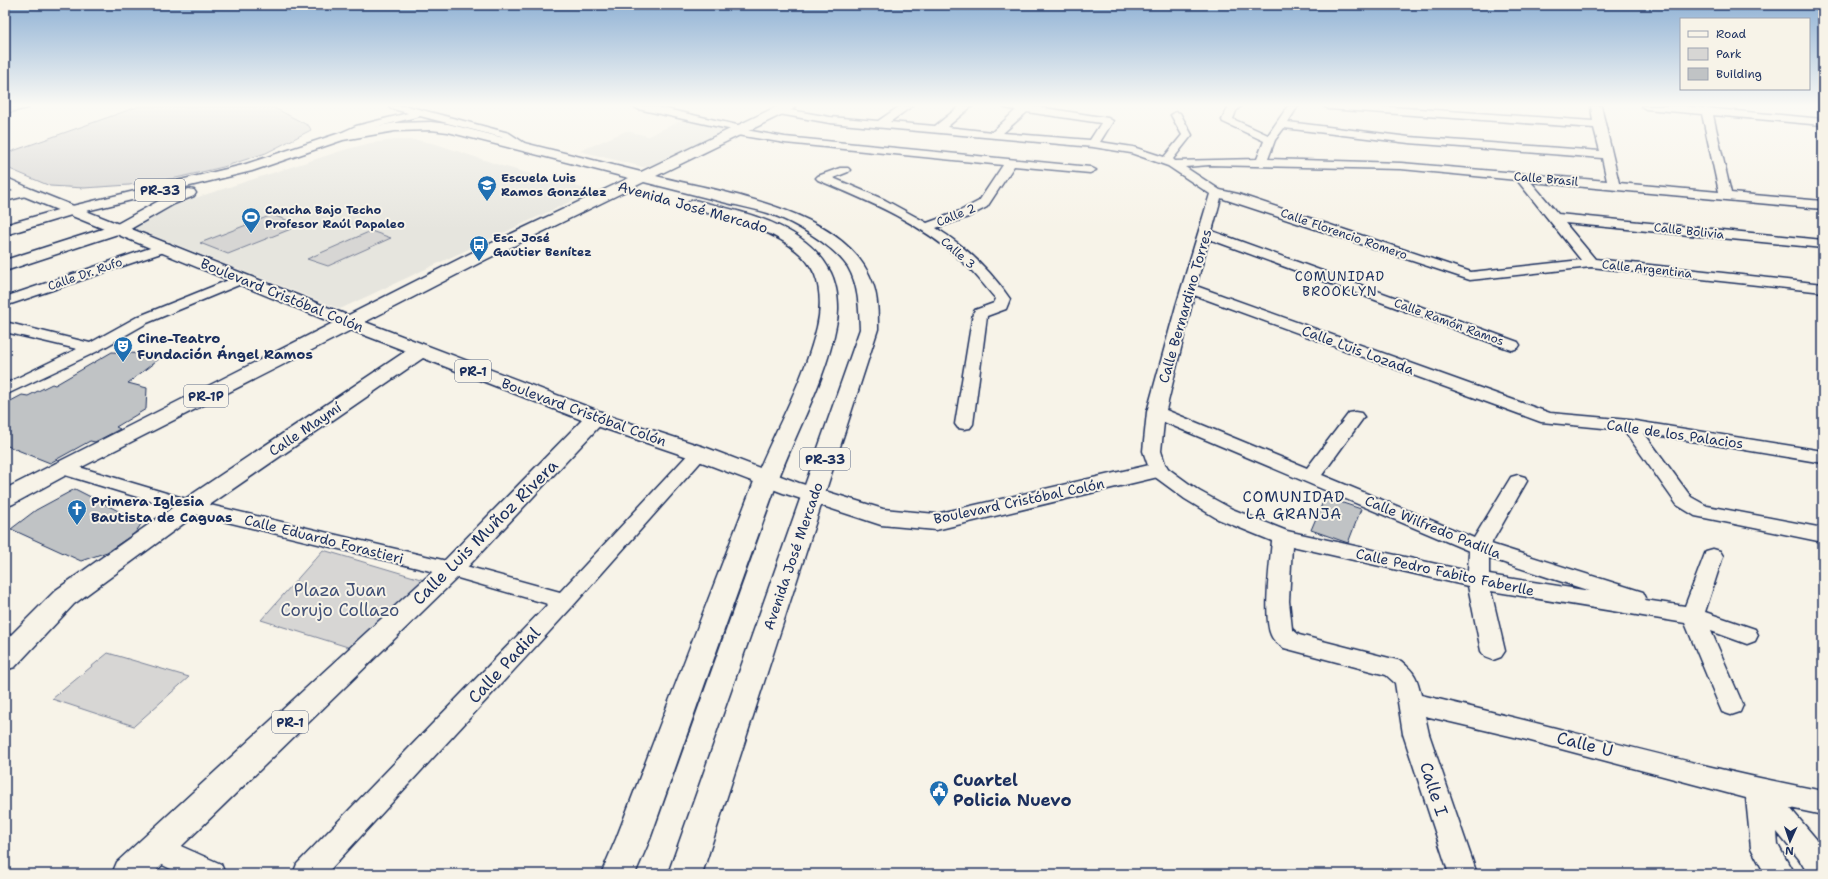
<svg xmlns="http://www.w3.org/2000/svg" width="1828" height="879" font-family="'Shantell Sans',sans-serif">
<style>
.built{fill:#e6e5de}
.green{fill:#d7d6d4;stroke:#798299}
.building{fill:#c0c3c5;stroke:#1b2f5e}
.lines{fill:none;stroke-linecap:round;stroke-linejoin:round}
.street-casing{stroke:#1b2f5e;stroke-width:3}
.secondary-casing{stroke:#1b2f5e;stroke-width:3}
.primary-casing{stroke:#1b2f5e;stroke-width:3}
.street{fill:#f7f3e8;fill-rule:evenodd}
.secondary{fill:#f7f3e8;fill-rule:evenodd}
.primary{fill:#f7f3e8;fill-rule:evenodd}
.labels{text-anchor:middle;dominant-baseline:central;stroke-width:4;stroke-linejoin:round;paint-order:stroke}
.far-poi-label{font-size:12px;font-weight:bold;fill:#1b2f5e;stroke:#f7f3e8;text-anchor:start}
.far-street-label{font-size:12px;fill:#1b2f5e;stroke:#f7f3e8}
.shield{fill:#f7f3e8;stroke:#5d6a87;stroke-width:1}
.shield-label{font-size:13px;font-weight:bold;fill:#1b2f5e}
.far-neighbourhood-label{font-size:13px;letter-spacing:1px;fill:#1b2f5e;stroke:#f7f3e8}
.street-label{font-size:14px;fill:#1b2f5e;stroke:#f7f3e8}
.poi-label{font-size:14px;font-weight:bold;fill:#1b2f5e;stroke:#f7f3e8;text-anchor:start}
.neighbourhood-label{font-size:15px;letter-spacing:1px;fill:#1b2f5e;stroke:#f7f3e8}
.near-street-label{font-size:17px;fill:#1b2f5e;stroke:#f7f3e8}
.near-park-label{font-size:17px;fill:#415076;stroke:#f7f3e8}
.near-poi-label{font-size:17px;font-weight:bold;fill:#1b2f5e;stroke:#f7f3e8;text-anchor:start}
</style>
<rect width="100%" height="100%" fill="#f7f3e8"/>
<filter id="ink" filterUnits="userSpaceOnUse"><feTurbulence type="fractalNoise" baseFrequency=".025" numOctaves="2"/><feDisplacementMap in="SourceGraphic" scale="8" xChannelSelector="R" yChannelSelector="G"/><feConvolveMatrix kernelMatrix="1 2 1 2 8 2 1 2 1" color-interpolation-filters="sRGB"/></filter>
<g filter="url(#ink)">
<g class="built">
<polygon points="687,118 724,126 728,130 651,167 643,167 580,151 626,131 648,136"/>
<polygon points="395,140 417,140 436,144 502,166 593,191 340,309 134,228 172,207 195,198 344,150 370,143"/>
</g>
<g class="green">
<polygon points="140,106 271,106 309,126 311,130 266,153 223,167 176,178 129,185 84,188 50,186 5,167 5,154 7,153"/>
<polygon points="272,215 301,225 228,254 200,243"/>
<polygon points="371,231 391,238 328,266 307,259"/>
<polygon points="323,550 424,580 351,648 261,620"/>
<polygon points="108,653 189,677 134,726 52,699"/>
</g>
<g class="building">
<polygon points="112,352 164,355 128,383 147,388 146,409 116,427 120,429 95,442 90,441 50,463 5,445 5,404 22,395 28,396 52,384 55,385"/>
<polygon points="75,489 142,523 135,533 107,552 81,561 11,529 36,510"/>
<polygon points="1325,497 1361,509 1348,543 1311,530"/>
</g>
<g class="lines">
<defs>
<g id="street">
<polygon points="29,106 28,108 5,113 5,107"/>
<polygon points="389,106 407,106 509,133 532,148 530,150 522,150 501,137 420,116 364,130 340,140 335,137 336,135 356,126 408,113 390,108"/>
<path d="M 633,106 L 653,106 L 746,127 L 746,130 L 785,137 L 1090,167 L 1096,170 L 1090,173 L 1014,166 L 987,207 L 968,217 L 936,228 C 965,246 991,271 1010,299 L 1006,309 L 987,316 L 973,424 L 970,428 L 964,429 L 958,428 L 955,424 L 973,313 L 975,310 L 994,303 L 996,299 C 986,288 977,275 966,265 C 924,224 871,202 818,180 L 816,178 L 818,176 L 840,168 L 848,168 L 850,170 L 848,172 L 833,178 L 885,200 L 927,223 L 960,211 L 979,201 L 1003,165 L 785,143 L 737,135 L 733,134 L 732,132 L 733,130 L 638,109 Z"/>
<path d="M 900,106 L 912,106 L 890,122 L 935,126 L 960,106 L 972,106 L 947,127 L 992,132 L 1016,110 L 1005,108 L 1004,106 L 1032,106 L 1108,118 L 1113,121 L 1100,142 L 1133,147 L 1164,157 L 1182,135 L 1171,115 L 1176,112 L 1180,113 L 1192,135 L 1173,159 L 1175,161 L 1257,159 L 1264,141 L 1223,122 L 1222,120 L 1229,106 L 1241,106 L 1236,111 L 1233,119 L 1268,135 L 1288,106 L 1298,106 L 1288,122 L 1409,137 L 1600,151 L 1594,128 L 1329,109 L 1324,106 L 1377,106 L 1593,121 L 1591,106 L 1601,106 L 1619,183 L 1719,192 L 1702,114 L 1646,109 L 1641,106 L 1683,106 L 1823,119 L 1822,125 L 1713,115 L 1731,193 L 1823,201 L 1823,209 L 1531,182 L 1558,214 L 1823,240 L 1823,248 L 1565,223 L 1595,259 L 1823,284 L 1823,292 L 1591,267 L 1470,280 L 1221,198 L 1212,231 L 1518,342 L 1520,345 L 1518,348 L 1512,350 L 1506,348 L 1209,239 L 1196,286 L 1550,413 L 1629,420 L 1823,451 L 1823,463 L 1644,433 L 1691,497 L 1707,506 L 1823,528 L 1823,542 L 1695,516 L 1677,505 L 1624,430 L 1541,422 L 1194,295 L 1166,410 L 1307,468 L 1349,413 L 1355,412 L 1361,413 L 1364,417 L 1322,475 L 1474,538 L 1511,477 L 1518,475 L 1525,477 L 1527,481 L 1491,544 L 1643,592 L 1646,598 L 1645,600 L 1685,606 L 1706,551 L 1713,549 L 1720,551 L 1723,556 L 1705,612 L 1755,629 L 1758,635 L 1755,641 L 1747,644 L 1711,631 L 1743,705 L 1740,712 L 1731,715 L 1722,712 L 1719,705 L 1685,623 L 1491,591 L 1505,651 L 1501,657 L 1493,660 L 1485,657 L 1481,651 L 1468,586 L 1292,546 L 1289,601 L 1292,629 L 1299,635 L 1401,661 C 1415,673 1417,677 1421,695 C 1555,726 1688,765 1823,791 L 1823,815 L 1790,808 L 1823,847 L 1823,874 L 1808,874 L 1799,859 L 1777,832 L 1778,845 L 1794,874 L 1765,874 L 1751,848 L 1746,798 L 1527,740 L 1425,716 L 1429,734 L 1477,874 L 1449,874 L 1403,734 L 1395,683 L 1386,675 L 1284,648 C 1279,644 1273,641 1271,635 C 1263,618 1270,562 1272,541 L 1218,519 L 1185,499 L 1151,474 L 1143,451 L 1147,412 L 1176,306 L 1210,194 L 1168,166 L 1131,153 L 1093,147 L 830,123 L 779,114 L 774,111 L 779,108 L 830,117 L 878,121 ZM 1027,112 L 1101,123 L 1090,140 L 1003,133 ZM 1284,128 L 1409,143 L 1602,158 L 1607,181 L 1401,163 L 1268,159 L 1275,140 ZM 1209,165 L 1401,169 L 1517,180 L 1581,260 L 1471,272 L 1238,194 L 1220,190 L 1185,167 ZM 1164,422 L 1469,551 L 1468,571 L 1287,531 L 1232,509 L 1199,491 L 1166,467 L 1161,451 ZM 1489,558 L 1590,591 L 1489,575 Z"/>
<polygon points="26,188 30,189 32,192 30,195 5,201 5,193"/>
<polygon points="165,243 170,244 172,247 170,250 5,306 5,297"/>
<polygon points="241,275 246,276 248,279 246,282 147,323 98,351 5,395 5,384 77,349 5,332 5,322 90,343 137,317"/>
<polygon points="699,447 705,449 708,453 705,457 572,607 326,874 293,874 297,864 548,604 451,576 190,513 55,472 53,468 55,464 62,462 193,501 451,562 560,592 693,449"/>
<polygon points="156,835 221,864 225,874 181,874 146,857 142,848 146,839"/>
</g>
<g id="secondary">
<polygon points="5,177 31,189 357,319 359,323 357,327 350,329 343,327 21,195 5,187"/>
<polygon points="596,412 707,448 799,483 883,509 936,514 1158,463 1166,465 1169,470 1166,475 1158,477 936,530 881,525 783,493 691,458 588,423 585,418 588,413"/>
</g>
<g id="primary">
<path d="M 778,106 L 795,106 L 793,109 L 656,176 C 723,193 847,209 873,284 C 878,298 878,314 878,329 L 702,874 L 668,874 L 860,329 C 859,308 859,286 848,267 C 832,244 794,222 768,213 C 755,209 740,206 727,203 C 699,196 672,189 644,182 L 487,259 L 365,322 L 604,413 L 607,418 L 460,575 L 153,874 L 112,874 L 117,862 L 442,563 L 582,420 L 423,358 L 198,513 L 74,604 L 15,667 L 5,670 L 5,641 L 56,590 L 182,501 L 406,351 L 351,330 L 70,473 L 13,504 L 5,507 L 5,489 L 475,251 L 629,178 L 448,132 L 431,130 L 395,131 L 343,140 L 252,171 L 78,213 L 5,235 L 5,225 L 68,207 L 243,165 L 340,133 L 395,123 L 431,122 L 448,124 L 641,172 Z"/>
<polygon points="189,189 194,190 196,193 194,196 174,204 127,231 5,271 5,260 115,225 164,198"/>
<path d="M 694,200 C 742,212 807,224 831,273 C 838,288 840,310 836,326 C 826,380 796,431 777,483 C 734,601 692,720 650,839 L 635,874 L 601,874 L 616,839 C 662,720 707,602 753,484 C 774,431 804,382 817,327 C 821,311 821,290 815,275 C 798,233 728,219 689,208 L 686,205 L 689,202 Z"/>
</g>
</defs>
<use href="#street" class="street-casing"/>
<use href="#secondary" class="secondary-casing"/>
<use href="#primary" class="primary-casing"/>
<use href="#street" class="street"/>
<use href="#secondary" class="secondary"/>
<use href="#primary" class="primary"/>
</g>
</g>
<linearGradient id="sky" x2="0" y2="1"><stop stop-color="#90b2d5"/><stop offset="0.46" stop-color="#fbfaf5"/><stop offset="1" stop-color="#fbfaf5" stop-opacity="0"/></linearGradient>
<rect width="1828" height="229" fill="url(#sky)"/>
<defs>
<symbol id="school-pin" viewBox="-11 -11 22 30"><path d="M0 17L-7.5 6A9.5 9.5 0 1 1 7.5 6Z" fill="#1f6fb2" stroke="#f7f3e8"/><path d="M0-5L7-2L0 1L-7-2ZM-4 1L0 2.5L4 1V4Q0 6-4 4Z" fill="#fff"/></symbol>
<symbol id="stadium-pin" viewBox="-11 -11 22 30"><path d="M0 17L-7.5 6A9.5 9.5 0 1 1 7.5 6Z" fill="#1f6fb2" stroke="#f7f3e8"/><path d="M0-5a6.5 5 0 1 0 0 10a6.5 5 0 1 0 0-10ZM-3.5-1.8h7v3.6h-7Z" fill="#fff"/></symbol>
<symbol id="bus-pin" viewBox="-11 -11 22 30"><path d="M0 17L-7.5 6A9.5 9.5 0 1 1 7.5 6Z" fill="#1f6fb2" stroke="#f7f3e8"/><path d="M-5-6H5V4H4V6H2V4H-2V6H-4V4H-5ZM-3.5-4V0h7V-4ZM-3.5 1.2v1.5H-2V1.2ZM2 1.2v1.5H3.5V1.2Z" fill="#fff"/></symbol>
<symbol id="theatre-pin" viewBox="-11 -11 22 30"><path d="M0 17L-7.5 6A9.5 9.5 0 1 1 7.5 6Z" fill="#1f6fb2" stroke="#f7f3e8"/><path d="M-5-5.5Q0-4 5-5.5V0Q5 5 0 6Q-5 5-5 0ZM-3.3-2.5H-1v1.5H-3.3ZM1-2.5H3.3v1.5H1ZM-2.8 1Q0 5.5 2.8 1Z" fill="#fff"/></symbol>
<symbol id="church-pin" viewBox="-11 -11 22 30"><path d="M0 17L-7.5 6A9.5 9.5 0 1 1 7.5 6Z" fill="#1f6fb2" stroke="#f7f3e8"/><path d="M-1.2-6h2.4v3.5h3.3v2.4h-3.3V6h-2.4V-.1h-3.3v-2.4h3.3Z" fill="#fff"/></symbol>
<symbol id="civic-pin" viewBox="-11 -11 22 30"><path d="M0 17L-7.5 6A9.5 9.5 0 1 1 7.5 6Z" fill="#1f6fb2" stroke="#f7f3e8"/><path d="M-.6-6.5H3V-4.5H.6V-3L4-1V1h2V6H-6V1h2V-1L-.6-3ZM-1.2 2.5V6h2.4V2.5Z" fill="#fff"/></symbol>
</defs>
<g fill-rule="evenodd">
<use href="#school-pin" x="476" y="174" width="22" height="30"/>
<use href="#stadium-pin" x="240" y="206" width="22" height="30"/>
<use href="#bus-pin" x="468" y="234" width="22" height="30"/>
<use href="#theatre-pin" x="112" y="335" width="22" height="30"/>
<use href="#church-pin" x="66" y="498" width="22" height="30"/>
<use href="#civic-pin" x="928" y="779" width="22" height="30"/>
</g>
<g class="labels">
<g class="far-poi-label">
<text x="501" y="178">Escuela Luis<tspan x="501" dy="14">Ramos González</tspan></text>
<text x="265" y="210">Cancha Bajo Techo<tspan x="265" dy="14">Profesor Raúl Papaleo</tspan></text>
<text x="493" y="238">Esc. José<tspan x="493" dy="14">Gautier Benítez</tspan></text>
</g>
<g class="far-street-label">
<text transform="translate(1546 179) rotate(5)">Calle Brasil</text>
<text transform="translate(956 215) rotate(-22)">Calle 2</text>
<text transform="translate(1689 231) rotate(6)">Calle Bolivia</text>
<text transform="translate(1344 234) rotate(19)">Calle Florencio Romero</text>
<text transform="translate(958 253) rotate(41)">Calle 3</text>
<text transform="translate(1647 269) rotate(6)">Calle Argentina</text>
<text transform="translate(85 274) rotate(-19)">Calle Dr. Rufo</text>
<text transform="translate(1449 322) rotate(20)">Calle Ramón Ramos</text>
</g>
<g class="shield">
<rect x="135" y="179" width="50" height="22" rx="3"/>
<rect x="455" y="360" width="36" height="22" rx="3"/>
<rect x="184" y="385" width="44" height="22" rx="3"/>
<rect x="800" y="448" width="50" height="22" rx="3"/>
<rect x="272" y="711" width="36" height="22" rx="3"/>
</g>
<g class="shield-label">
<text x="160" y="190">PR-33</text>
<text x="473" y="371">PR-1</text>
<text x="206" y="396">PR-1P</text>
<text x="825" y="459">PR-33</text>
<text x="290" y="722">PR-1</text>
</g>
<g class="far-neighbourhood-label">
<text x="1340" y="276">COMUNIDAD<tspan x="1340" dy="15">BROOKLYN</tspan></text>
</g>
<g class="street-label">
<text transform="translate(693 207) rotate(16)">Avenida José Mercado</text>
<text transform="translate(282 295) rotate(22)">Boulevard Cristóbal Colón</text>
<text transform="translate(1185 306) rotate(-74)">Calle Bernardino Torres</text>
<text transform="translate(1358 350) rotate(20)">Calle Luis Lozada</text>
<text transform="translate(584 412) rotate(20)">Boulevard Cristóbal Colón</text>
<text transform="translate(305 429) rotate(-34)">Calle Maymí</text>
<text transform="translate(1675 434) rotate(8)">Calle de los Palacios</text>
<text transform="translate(1019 501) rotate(-12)">Boulevard Cristóbal Colón</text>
<text transform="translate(1433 527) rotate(22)">Calle Wilfredo Padilla</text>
<text transform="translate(324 539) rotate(14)">Calle Eduardo Forastieri</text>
<text transform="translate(793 556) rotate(-71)">Avenida José Mercado</text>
<text transform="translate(1445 572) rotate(12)">Calle Pedro Fabito Faberlle</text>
</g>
<g class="poi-label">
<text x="137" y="338">Cine-Teatro<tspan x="137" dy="16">Fundación Ángel Ramos</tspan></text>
<text x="91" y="501">Primera Iglesia<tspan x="91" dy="16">Bautista de Caguas</tspan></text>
</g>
<g class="neighbourhood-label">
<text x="1294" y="497">COMUNIDAD<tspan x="1294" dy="17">LA GRANJA</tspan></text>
</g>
<g class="near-street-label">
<text transform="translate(485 532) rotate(-45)">Calle Luis Muñoz Rivera</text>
<text transform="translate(504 665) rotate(-47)">Calle Padial</text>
<text transform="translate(1585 744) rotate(14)">Calle U</text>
<text transform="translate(1434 789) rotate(72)">Calle I</text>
</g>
<g class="near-park-label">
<text x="340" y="590">Plaza Juan<tspan x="340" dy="20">Corujo Collazo</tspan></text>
</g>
<g class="near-poi-label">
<text x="953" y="780">Cuartel<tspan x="953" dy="20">Policia Nuevo</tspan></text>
</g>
</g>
<rect width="1828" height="879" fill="none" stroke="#f7f3e8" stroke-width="20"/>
<rect x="10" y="10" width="1808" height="859" fill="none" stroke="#1b2f5e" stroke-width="1.5" filter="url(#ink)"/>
<rect x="1680" y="18" width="130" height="72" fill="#f7f3e8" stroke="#9fa5b1"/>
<rect x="1688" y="31" width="20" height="6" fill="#f7f3e8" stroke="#9fa5b1"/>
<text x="1716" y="38" font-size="12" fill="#1b2f5e">Road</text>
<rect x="1688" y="48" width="20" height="12" fill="#d7d6d4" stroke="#9fa5b1"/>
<text x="1716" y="58" font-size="12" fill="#1b2f5e">Park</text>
<rect x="1688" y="68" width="20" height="12" fill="#c0c3c5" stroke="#9fa5b1"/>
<text x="1716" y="78" font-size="12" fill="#1b2f5e">Building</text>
<g transform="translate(1790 841) rotate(183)" stroke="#f7f3e8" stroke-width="3" paint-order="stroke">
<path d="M0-3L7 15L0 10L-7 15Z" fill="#1b2f5e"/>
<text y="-6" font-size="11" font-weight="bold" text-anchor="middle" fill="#1b2f5e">N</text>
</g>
</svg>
